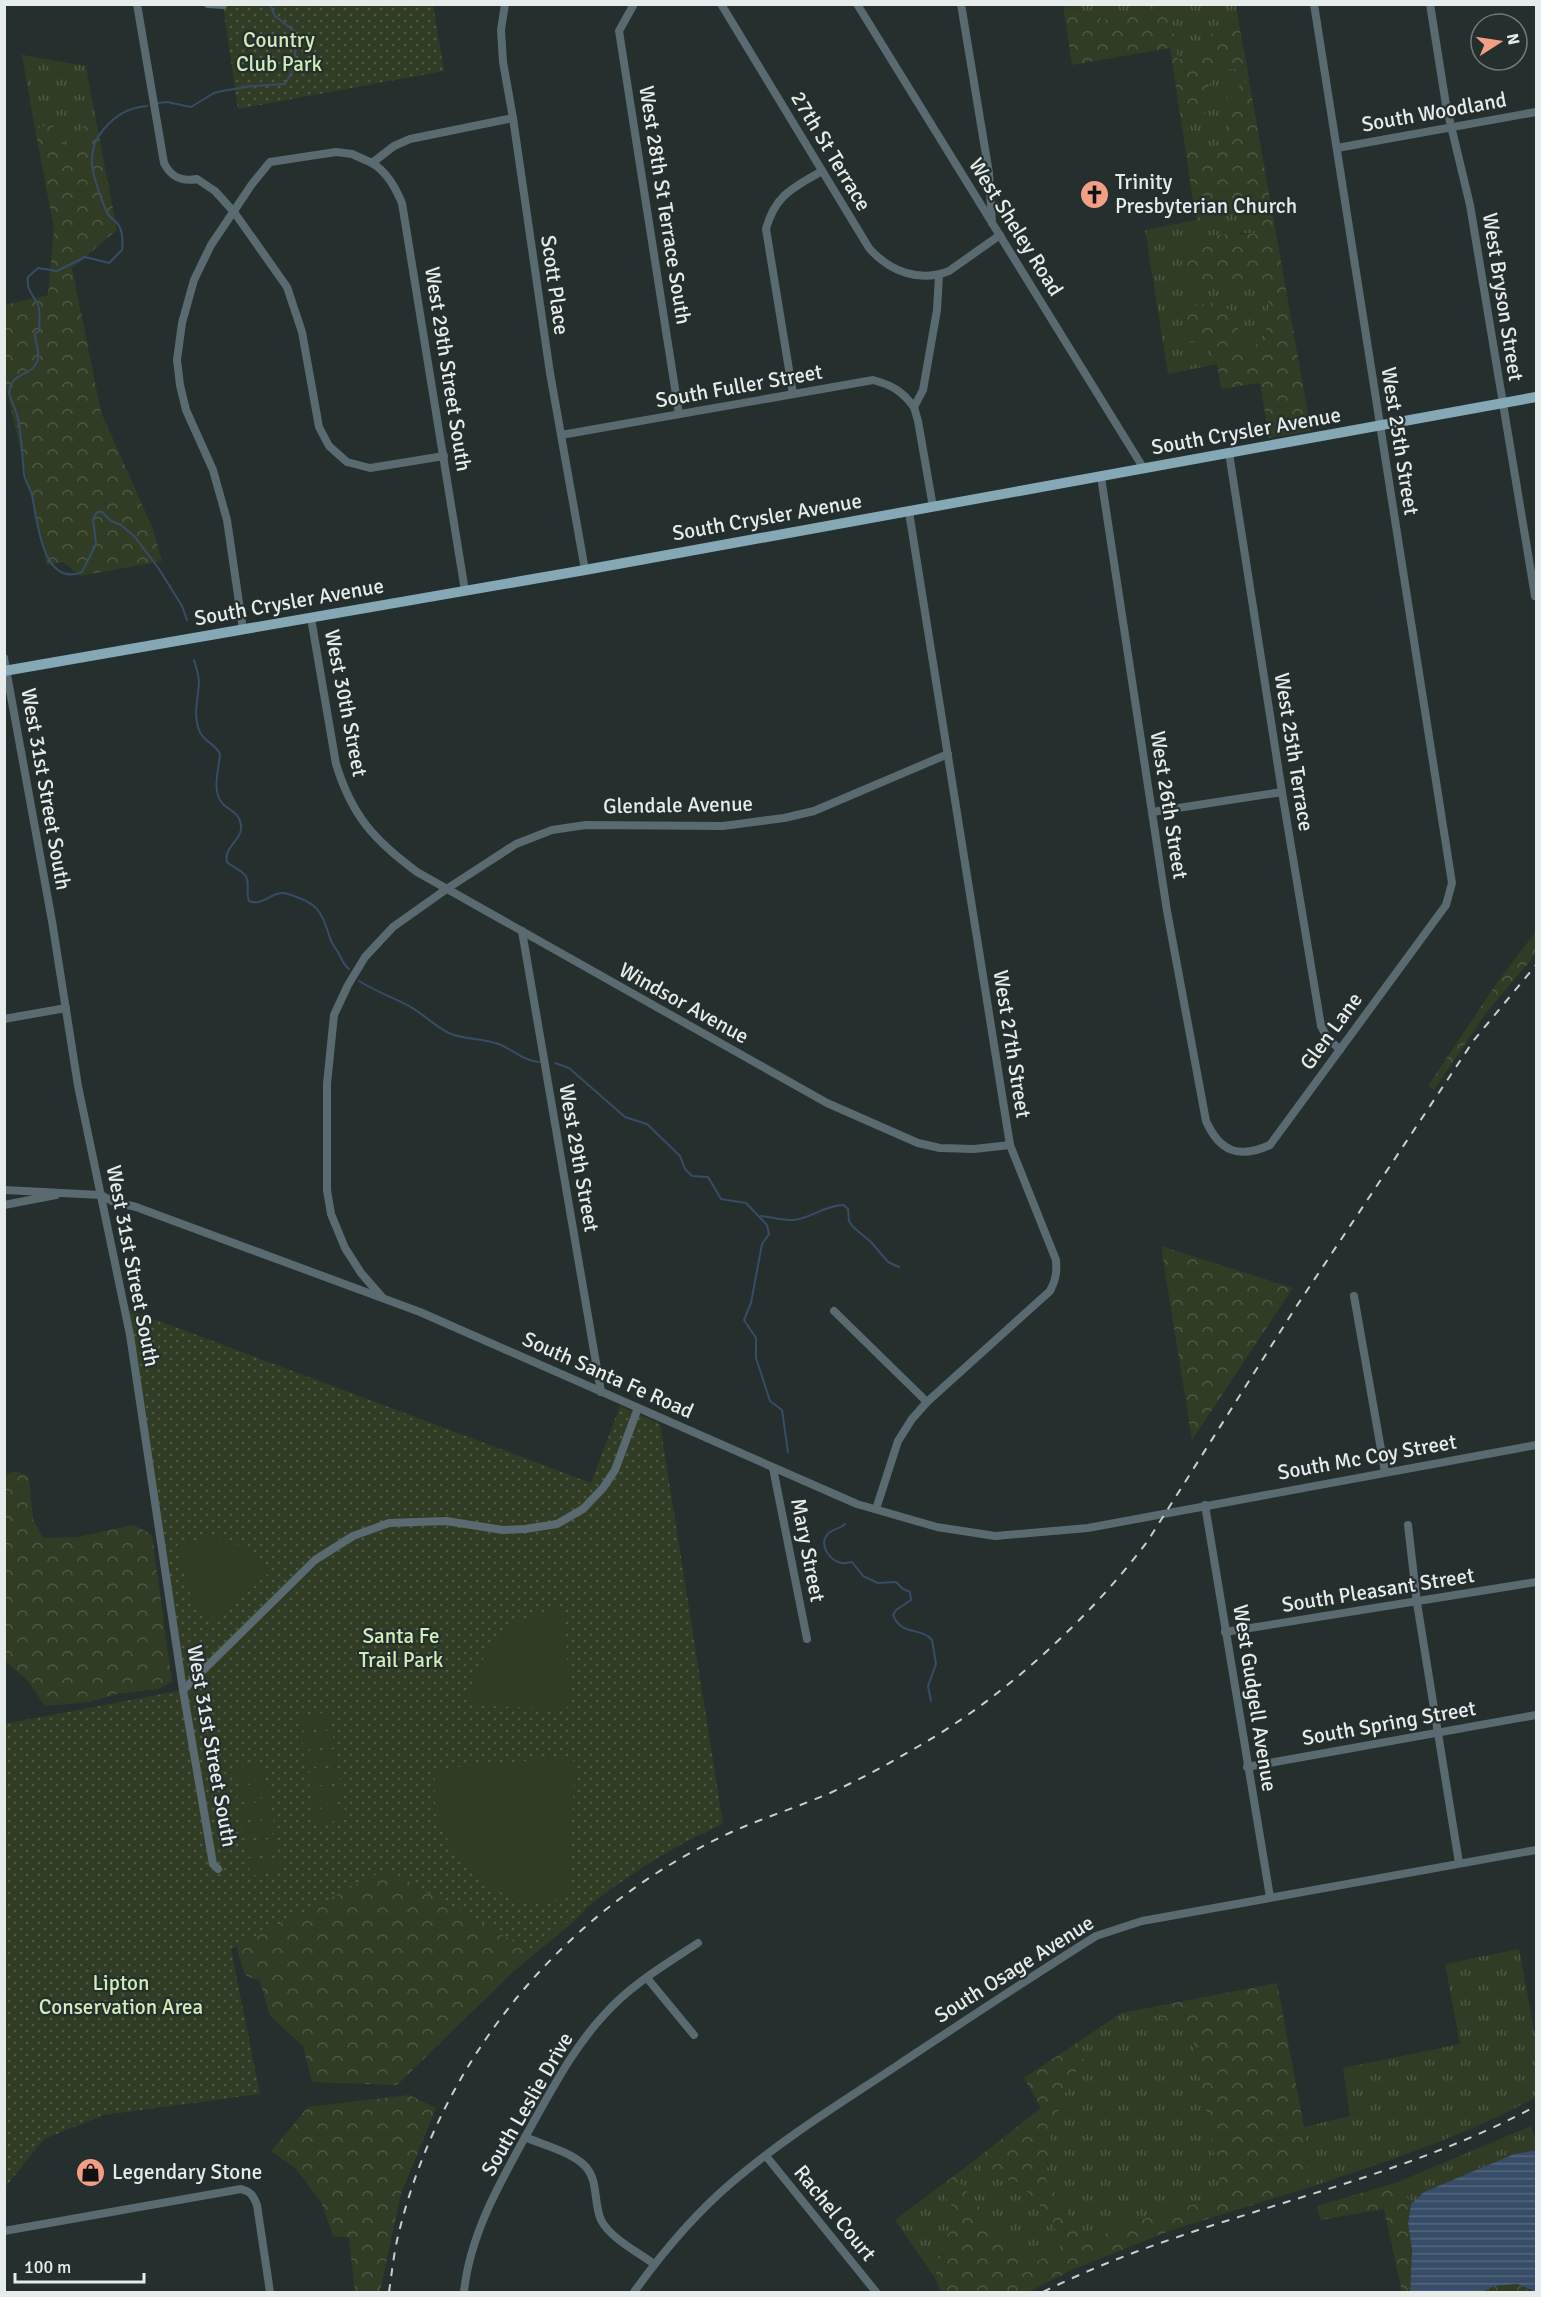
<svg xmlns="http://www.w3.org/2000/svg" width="1541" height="2297" font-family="Signika,sans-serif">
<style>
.grass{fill:url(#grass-tufts)}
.forest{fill:url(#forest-crowns)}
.park{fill:url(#park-dots)}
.pitch{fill:#303d24}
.water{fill:url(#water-rules)}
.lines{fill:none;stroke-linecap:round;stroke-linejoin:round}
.stream{stroke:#374c66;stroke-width:2}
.minor{stroke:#596a71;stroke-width:8}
.major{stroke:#84a8b5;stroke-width:10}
.rail{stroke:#c8cfcf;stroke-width:2;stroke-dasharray:8 8;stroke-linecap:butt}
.labels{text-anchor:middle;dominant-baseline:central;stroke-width:4.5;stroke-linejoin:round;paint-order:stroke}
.park-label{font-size:21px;fill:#d0eeb5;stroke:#242f2e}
.street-label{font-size:21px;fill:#e6ecec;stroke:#242f2e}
.poi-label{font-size:21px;fill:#e6ecec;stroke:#242f2e;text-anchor:start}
</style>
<defs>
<pattern id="grass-tufts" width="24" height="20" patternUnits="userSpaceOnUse" patternTransform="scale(1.5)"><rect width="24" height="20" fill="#303d24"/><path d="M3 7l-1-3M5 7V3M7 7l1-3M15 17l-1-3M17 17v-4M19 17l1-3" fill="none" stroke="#4e5944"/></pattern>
<pattern id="forest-crowns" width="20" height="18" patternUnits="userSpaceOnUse" patternTransform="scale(1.5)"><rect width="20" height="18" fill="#303d24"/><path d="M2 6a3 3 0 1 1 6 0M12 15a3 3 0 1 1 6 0" fill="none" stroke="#4e5944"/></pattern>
<pattern id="park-dots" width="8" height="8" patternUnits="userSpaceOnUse" patternTransform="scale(1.5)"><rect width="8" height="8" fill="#303d24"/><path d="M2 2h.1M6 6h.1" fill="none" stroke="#4e5944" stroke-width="1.8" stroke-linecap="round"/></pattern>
<pattern id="water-rules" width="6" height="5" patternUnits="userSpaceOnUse" patternTransform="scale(1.5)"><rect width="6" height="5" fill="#374c66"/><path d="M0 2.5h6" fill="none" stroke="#54667c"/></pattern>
</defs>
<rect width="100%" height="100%" fill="#242f2e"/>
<g class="grass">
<polygon points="1065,5 1148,5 1149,13 1105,20"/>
<polygon points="1169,5 1236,5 1239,24 1214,30 1199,51 1178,60"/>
<polygon points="22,55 86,66 95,115 81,131 81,146 72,157 52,124 35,129"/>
<polygon points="1247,66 1249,80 1227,93 1231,133 1217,151 1193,152 1186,121 1206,113 1203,93 1217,72"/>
<polygon points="1255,202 1259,234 1240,233 1214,289 1243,280 1265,282 1269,305 1265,340 1244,351 1204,340 1217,364 1168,374 1145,230 1196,220 1201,216"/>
<path d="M 1519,1949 L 1536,2040 L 1536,2097 C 1465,2136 1387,2161 1310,2187 L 1304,2127 L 1350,2116 L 1343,2068 L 1460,2044 L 1445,1964 Z"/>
<polygon points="1153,2007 1169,2027 1191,2030 1222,2196 1119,2226 1088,2244 1046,2180 1051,2128 1071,2077 1084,2062 1078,2042 1121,2013"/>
<polygon points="1531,2126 1536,2141 1536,2150 1514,2154 1424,2192 1411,2204 1398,2182"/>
<polygon points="976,2159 987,2177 1019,2182 1053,2221 1060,2247 1029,2267 954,2176"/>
<polygon points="939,2187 962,2221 945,2237 935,2278 895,2220"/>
</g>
<g class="forest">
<polygon points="1063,5 1105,20 1148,13 1148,5 1169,5 1178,60 1199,51 1214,30 1239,24 1247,66 1217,72 1204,93 1206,113 1186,121 1193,152 1217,151 1231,133 1227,93 1249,80 1311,431 1269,438 1260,383 1221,389 1217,364 1204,341 1184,343 1187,307 1217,302 1233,312 1244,351 1265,340 1269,306 1265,282 1243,280 1214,289 1188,286 1180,270 1186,249 1210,235 1259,234 1254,203 1201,216 1196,220 1170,48 1072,65"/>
<polygon points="95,115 117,230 72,268 101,412 153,529 162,561 80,576 63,562 47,565 8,396 4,371 4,305 48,295 54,229 35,129 52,124 72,156 81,146 81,131"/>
<polygon points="1536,931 1536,954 1486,1013 1434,1090 1428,1086 1496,984"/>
<polygon points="1161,1246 1293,1288 1192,1440"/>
<polygon points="15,1471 29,1477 33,1519 43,1538 77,1537 134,1525 152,1535 172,1682 158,1689 117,1694 90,1702 45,1706 27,1680 5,1661 5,1476"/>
<polygon points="338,1862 601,1894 571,1924 514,1971 397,2085 312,2082 303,2046 270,2016 260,1981 245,1975 238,1953 233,1916"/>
<polygon points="1277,1983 1304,2127 1310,2187 1169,2231 1072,2270 1028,2292 941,2292 935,2278 945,2237 962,2221 939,2187 954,2176 1029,2267 1060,2247 1053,2221 1019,2182 987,2177 976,2159 1041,2108 1024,2078 1078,2042 1084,2062 1071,2078 1051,2128 1046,2180 1088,2244 1119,2226 1222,2196 1191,2030 1169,2027 1153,2007"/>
<polygon points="409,2095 436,2108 401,2194 380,2292 355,2292 349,2238 333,2236 321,2202 296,2169 271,2151 308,2107"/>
<polygon points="1398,2182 1411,2204 1408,2223 1412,2250 1410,2292 1402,2292 1384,2209 1320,2220 1317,2206"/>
<polygon points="1517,2284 1533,2292 1482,2292 1495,2286"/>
</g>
<g class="park">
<polygon points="223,5 433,5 444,71 238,109"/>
<path d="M 125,1308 L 591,1483 L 620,1406 L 660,1424 L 723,1824 C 652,1855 590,1902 532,1952 L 387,1869 L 231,1949 L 260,2094 L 104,2115 L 44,2139 L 7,2185 L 4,2172 L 4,1724 L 183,1690 Z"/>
</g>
<g class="pitch">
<path d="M 212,1537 C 238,1541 253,1552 269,1573 L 217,1620 L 195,1610 L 176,1547 L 179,1544 Z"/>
<path d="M 564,1608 L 570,1704 L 565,1709 L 468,1705 C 477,1652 507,1613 564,1608 Z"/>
<polygon points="329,1712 331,1726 300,1731 298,1717"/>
<polygon points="332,1730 334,1745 304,1750 301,1735"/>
<polygon points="335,1749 337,1763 307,1768 304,1754"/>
<path d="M 570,1757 L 575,1763 L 568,1896 C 555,1900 541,1904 527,1902 C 488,1894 451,1857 439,1820 C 433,1804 435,1786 435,1769 Z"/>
<polygon points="263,1763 266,1778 235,1783 233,1768"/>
<polygon points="338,1768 340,1782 310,1787 307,1773"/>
<polygon points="267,1782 269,1796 238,1801 236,1787"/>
<polygon points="341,1786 344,1801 313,1806 311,1791"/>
<polygon points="270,1801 272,1815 241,1820 239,1805"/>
<polygon points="344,1805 346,1819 316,1824 313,1810"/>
<polygon points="273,1819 275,1833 244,1838 242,1824"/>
<polygon points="276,1838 278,1852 247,1857 245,1843"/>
<polygon points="279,1857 281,1871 250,1876 248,1862"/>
</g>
<polygon class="water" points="1536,2150 1536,2292 1517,2284 1495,2286 1482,2292 1410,2292 1412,2250 1408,2223 1411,2204 1424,2192 1514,2154"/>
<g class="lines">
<g class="stream">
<polyline points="158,103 167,102 191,107 214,93 222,91 252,86 285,84 292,72 297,40 294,31 275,16 270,4"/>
<path d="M 147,106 C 127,108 116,115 103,130 C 81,155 97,186 107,213 C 109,217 114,220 117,223 C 123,230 123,241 122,250 L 109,263 L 85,257 L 57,271 L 38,268 L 28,277 C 26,290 33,294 38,305 C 41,313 39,323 39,331 L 35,334 C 35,343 41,353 37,362 C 31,377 11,371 9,393 C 12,402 16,410 18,419 C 22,437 22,455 24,474 C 25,481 30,488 32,495 C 37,519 42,588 82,572 L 96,544 L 93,519 L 97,512 L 102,512 L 111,521 L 121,525 L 135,537 L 159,569 L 182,606 L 187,620"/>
<path d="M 194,660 C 196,667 199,675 199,683 C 198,699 193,714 199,730 C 203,742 215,743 220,754 C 219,769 211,792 223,804 C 231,812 239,812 241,825 C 243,840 223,847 227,862 C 232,867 240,869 245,875 C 251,882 245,892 249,901 C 264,907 273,889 288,894 C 318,903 321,910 330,938 C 331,943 336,948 339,954 C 342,960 343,964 349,969"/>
<path d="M 359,981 C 375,991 392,997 409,1006 C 424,1014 435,1027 451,1034 C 467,1040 485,1038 501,1045 C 515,1051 524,1061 539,1062"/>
<polyline points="555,1063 569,1068 625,1117 647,1124 680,1156 685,1169 692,1176 708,1177 721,1199 746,1203 767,1225 769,1234 762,1244 751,1303 744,1320 756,1338 756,1358 770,1401 782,1410 788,1452"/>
<path d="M 761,1216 C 771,1217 784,1221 794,1220 C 812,1218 825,1205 844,1205 L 848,1209 L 849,1221 L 853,1227 L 871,1242 L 888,1262 L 899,1267"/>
<path d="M 845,1524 C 840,1529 832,1529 828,1534 C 818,1544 830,1562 842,1563 C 846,1564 849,1562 852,1562 L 863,1576 L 878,1583 L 896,1582 L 903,1589 L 910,1592 L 911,1600 L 896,1610 L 893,1615 C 902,1637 920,1626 932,1640 L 936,1664 L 928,1686 L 931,1701"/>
</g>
<g class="minor">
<path d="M 137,4 L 164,163 C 171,177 181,182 197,179 L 215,191 L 234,212 L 287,287 L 302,332 L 319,427 L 329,446 L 347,462 L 370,468 L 444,456"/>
<polyline points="208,4 223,5"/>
<polyline points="505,4 501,30 503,62 513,118 550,373 585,570"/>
<polyline points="634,4 619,31 679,414"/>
<path d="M 721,4 L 869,248 C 889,271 919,283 949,271 L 1000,235"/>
<polyline points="857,4 1144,469"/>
<polyline points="961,4 989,173 992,223"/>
<polyline points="1430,4 1446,105 1470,205 1535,596"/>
<polyline points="1337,148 1536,112"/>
<path d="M 372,163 C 387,172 395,187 402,203 L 465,591"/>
<path d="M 793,394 L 766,229 C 775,195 794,187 822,171"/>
<path d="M 561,435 L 873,380 C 892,385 902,391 914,407"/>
<polyline points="1229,453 1282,792 1321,1026 1327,1037 1340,1050"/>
<path d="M 1101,477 L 1167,911 L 1206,1121 C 1220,1152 1239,1159 1270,1145 L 1446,905 L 1452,883 L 1314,4"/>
<polyline points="933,507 918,421 914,407 923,390 937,310 939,275"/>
<path d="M 311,618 L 336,764 C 352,816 374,840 417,872 L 827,1103 L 918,1143 L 940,1148 L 974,1149 L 1010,1145"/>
<polyline points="243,630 227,520 213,470 186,410 180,385 177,360 182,323 194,280 211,245 252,184 270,162 336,152 352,154 372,163 394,146 410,139 513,118"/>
<polyline points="4,658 52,921 78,1086 130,1335 183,1690 213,1864 218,1869"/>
<polyline points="1152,812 1282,792"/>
<polyline points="522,931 601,1392"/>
<polyline points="4,1019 66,1008"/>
<polyline points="4,1190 101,1195 112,1201 136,1207 420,1312 857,1504 937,1527 995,1536 1088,1528 1536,1445"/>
<polyline points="4,1205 56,1195"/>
<polyline points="1354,1296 1385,1472"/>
<polyline points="382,1297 361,1273 345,1248 331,1214 327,1190 327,1084 334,1015 348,985 365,957 393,927 448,888 516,844 552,830 586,825 723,826 784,818 814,811 948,754"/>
<polyline points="834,1311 927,1402"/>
<polyline points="773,1468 807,1639"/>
<polyline points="1205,1505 1270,1897"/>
<path d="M 876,1509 L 898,1441 L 912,1419 L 927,1402 L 1050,1291 C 1056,1280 1057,1272 1056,1260 L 1010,1145 L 909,512"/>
<polyline points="1408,1525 1417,1603 1459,1863"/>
<polyline points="1225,1632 1536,1582"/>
<polyline points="183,1690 315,1560 353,1536 389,1523 446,1521 503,1530 525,1529 557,1524 583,1509 603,1488 615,1470 638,1408"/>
<polyline points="1247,1767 1536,1715"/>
<polyline points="647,1978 694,2035"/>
<path d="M 525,2137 C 543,2145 569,2151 584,2165 C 599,2179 593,2202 601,2220 C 611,2239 638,2252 654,2264"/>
<polyline points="766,2156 876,2292"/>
<path d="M 4,2231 L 241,2189 C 251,2192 253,2195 257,2205 L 270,2292"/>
<path d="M 464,2292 C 470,2231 505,2174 534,2121 C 555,2084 575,2046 604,2015 C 629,1986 666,1964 698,1943"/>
<path d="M 634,2292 C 662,2253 694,2215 730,2184 C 782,2139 841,2103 898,2065 C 963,2022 1029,1978 1096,1936 L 1142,1921 L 1536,1850"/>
</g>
<polyline class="major" points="4,671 585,570 1536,397"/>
<g class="rail">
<path d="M 389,2292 C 392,2272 394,2251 399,2232 C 441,2063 556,1920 711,1842 C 749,1822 791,1810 830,1793 C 861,1779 890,1763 919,1746 C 1003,1698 1089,1619 1147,1542 L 1294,1310 L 1474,1040 L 1536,965"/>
<path d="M 1043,2292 C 1201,2213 1380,2190 1536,2106"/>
</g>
</g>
<defs>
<symbol id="church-disc" viewBox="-11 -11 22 22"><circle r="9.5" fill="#f39f85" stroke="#242f2e"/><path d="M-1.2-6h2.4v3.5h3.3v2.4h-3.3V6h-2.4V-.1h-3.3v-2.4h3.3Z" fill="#111"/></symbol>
<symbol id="shop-disc" viewBox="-11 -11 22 22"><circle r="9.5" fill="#f39f85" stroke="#242f2e"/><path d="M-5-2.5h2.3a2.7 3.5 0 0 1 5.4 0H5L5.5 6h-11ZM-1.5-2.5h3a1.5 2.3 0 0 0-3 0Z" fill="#111"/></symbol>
</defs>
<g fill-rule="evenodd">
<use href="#church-disc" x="1078" y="178" width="33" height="33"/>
<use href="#shop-disc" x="74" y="2156" width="33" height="33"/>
</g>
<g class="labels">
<g class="park-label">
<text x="279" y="40">Country<tspan x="279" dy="24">Club Park</tspan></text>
<text x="401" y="1636">Santa Fe<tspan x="401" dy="24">Trail Park</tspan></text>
<text x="121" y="1983">Lipton<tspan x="121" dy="24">Conservation Area</tspan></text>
</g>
<g class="street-label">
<text transform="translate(1434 112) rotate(-10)">South Woodland</text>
<text transform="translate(831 151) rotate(59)">27th St Terrace</text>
<text transform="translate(665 205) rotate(81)">West 28th St Terrace South</text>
<text transform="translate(1016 227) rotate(58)">West Sheley Road</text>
<text transform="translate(555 285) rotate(82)">Scott Place</text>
<text transform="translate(1503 297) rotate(81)">West Bryson Street</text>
<text transform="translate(448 369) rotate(81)">West 29th Street South</text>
<text transform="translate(739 386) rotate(-10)">South Fuller Street</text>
<text transform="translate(1246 431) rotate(-10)">South Crysler Avenue</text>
<text transform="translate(1400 441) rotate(81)">West 25th Street</text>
<text transform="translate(767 517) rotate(-10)">South Crysler Avenue</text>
<text transform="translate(289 602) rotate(-10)">South Crysler Avenue</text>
<text transform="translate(346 703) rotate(79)">West 30th Street</text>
<text transform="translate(1294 752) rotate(81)">West 25th Terrace</text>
<text transform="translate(46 789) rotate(80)">West 31st Street South</text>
<text transform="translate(678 805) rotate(-1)">Glendale Avenue</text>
<text transform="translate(1169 805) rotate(81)">West 26th Street</text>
<text transform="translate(684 1003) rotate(29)">Windsor Avenue</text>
<text transform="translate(1331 1031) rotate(-54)">Glen Lane</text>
<text transform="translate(1012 1044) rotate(81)">West 27th Street</text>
<text transform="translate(579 1158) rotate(80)">West 29th Street</text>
<text transform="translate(133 1266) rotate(79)">West 31st Street South</text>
<text transform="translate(608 1375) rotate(24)">South Santa Fe Road</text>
<text transform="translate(1367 1457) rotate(-10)">South Mc Coy Street</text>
<text transform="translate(808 1550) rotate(79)">Mary Street</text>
<text transform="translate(1378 1590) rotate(-9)">South Pleasant Street</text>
<text transform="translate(1255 1698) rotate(81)">West Gudgell Avenue</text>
<text transform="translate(1389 1723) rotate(-10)">South Spring Street</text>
<text transform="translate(212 1746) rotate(80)">West 31st Street South</text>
<text transform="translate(1014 1969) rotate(-32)">South Osage Avenue</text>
<text transform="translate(527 2104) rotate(-60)">South Leslie Drive</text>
<text transform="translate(835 2213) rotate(51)">Rachel Court</text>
</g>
<g class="poi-label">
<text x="1115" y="182">Trinity<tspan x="1115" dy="24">Presbyterian Church</tspan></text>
<text x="112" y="2172">Legendary Stone</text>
</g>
</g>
<rect width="1541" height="2297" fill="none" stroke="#e6ecec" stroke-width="12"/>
<g transform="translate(1499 42) rotate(78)"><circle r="28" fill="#242f2e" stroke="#727b7a" stroke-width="1.5"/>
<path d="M0-4.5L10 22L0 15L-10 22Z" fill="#f39f85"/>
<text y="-9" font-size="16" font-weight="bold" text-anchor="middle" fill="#e6ecec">N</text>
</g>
<path d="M15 2273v9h129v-9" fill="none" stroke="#e6ecec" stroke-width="3"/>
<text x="24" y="2273" font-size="18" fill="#e6ecec" stroke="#242f2e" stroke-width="4.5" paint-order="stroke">100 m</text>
</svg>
